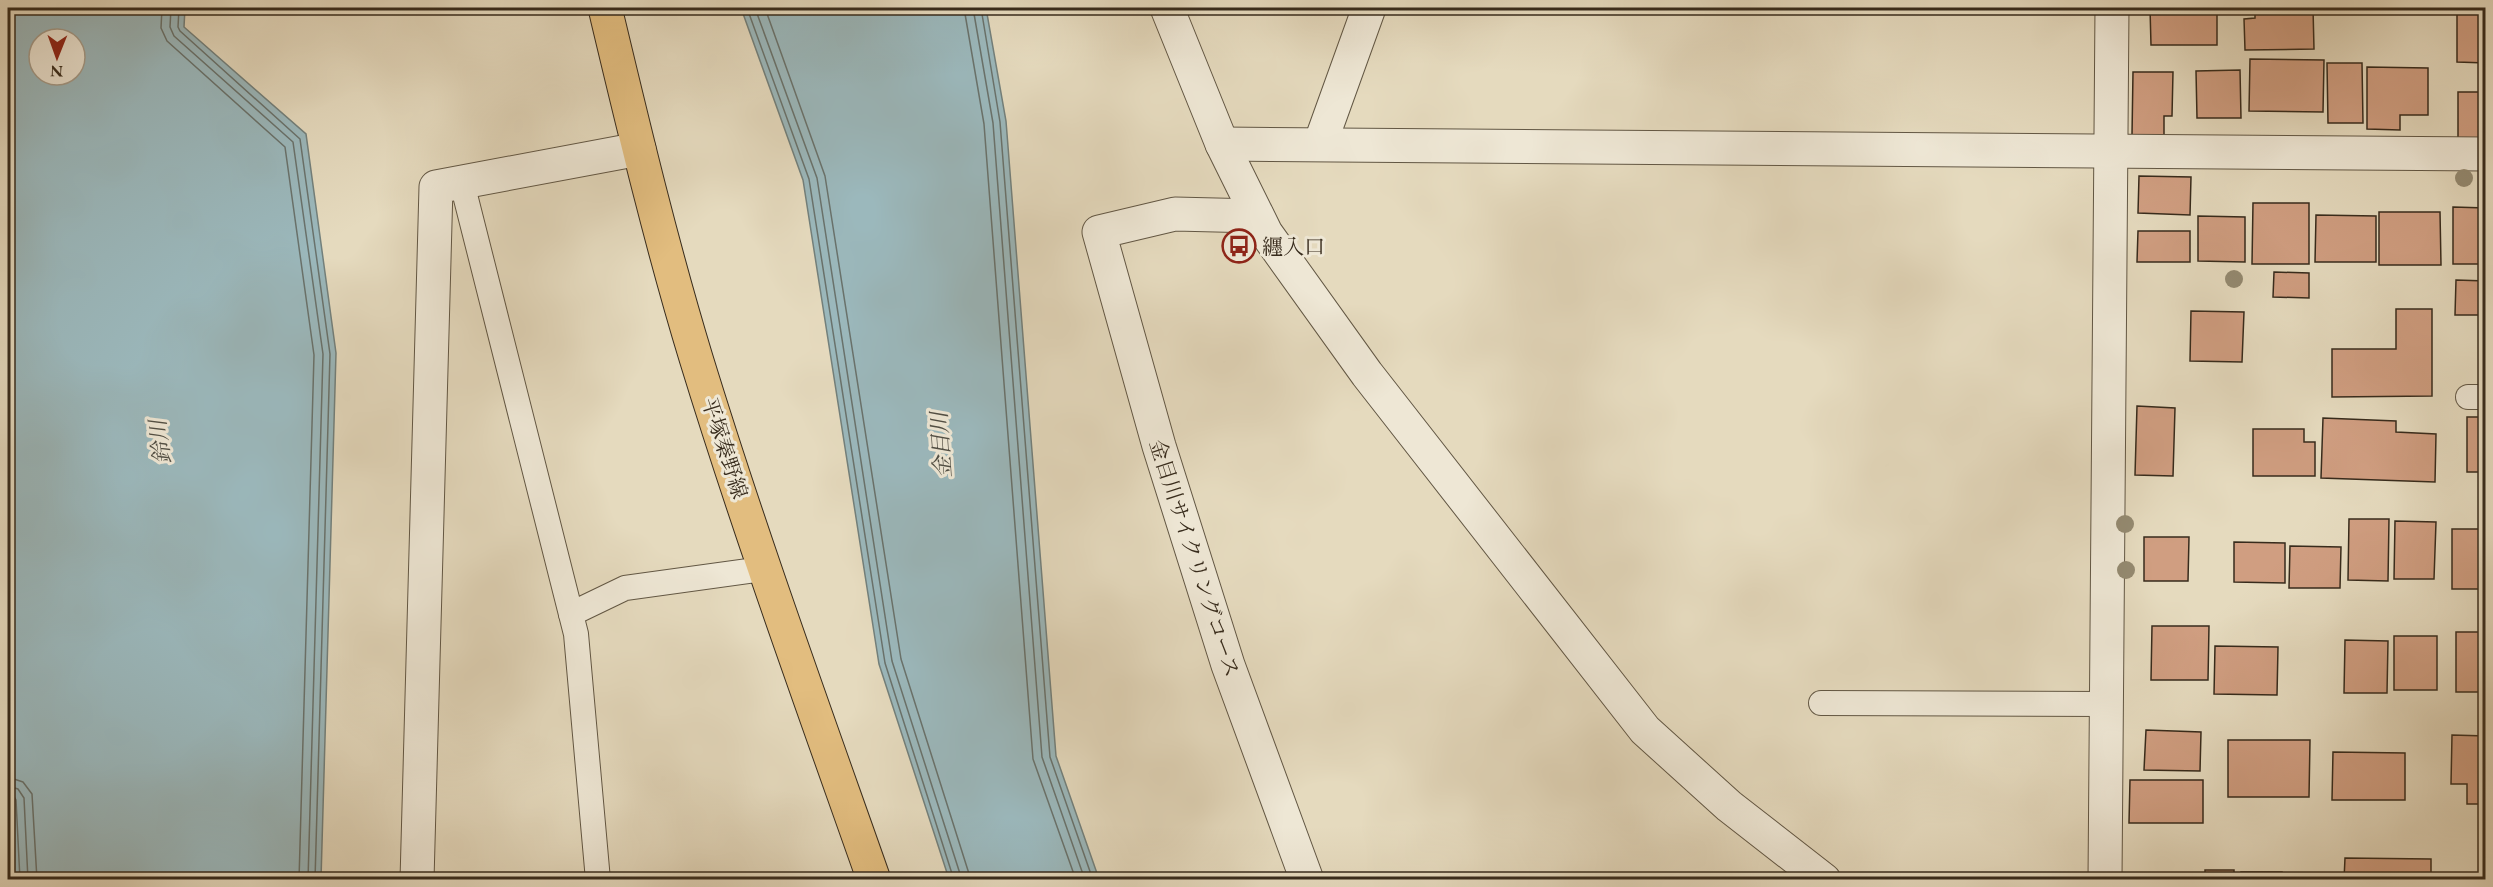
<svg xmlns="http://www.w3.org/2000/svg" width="2493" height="887" font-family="'EB Garamond','Noto Serif JP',serif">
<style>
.water{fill:#9bb8bc;stroke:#73807c;stroke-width:1.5;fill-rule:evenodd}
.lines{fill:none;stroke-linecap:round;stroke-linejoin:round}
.shore{stroke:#69726c;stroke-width:1.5}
.building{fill:#d09e81;stroke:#372b1c;stroke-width:1.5}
.service-casing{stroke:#625744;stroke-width:26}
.minor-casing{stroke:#625744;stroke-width:35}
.tertiary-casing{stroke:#625744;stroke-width:35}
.primary-casing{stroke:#372b1c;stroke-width:35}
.service{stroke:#eee7d5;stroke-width:24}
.minor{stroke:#eee7d5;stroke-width:33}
.tertiary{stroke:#eee7d5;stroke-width:33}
.primary{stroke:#e2bd7f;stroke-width:33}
.tree{fill:#948a71}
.labels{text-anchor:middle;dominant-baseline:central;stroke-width:6;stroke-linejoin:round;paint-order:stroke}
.poi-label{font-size:21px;fill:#372b1c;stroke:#eee7d5;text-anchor:start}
.street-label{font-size:21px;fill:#372b1c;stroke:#eee7d5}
.water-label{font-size:22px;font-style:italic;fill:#504e44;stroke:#eee7d5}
</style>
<rect width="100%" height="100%" fill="#e5dabe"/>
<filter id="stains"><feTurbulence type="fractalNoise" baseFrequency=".00333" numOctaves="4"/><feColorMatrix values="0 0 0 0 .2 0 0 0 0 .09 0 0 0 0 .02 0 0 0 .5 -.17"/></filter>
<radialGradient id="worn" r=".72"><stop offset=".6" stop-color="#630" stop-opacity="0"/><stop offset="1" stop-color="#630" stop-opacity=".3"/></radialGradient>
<g class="water">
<path d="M 8,8 L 185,8 L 184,27 L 306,134 L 336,353 L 321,879 L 14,879 L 8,740 ZM 39,39 L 75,39 L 75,75 L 39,75 Z"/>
<polygon points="741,8 986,8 1006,121 1056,756 1099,879 949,879 879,664 803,180"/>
</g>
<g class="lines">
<g class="shore">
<polyline points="162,8 161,28 167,41 285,147 314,355 299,880"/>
<polyline points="171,8 170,27 174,36 293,142 323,354 308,880"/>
<polyline points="179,8 178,27 180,31 300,139 330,354 315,880"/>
<polyline points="747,8 809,179 885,663 954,880"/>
<polyline points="755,8 817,178 892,661 962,880"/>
<polyline points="765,8 825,176 901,659 971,880"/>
<polyline points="964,8 984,124 1033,759 1076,880"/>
<polyline points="973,8 993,123 1042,757 1085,880"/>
<polyline points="981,8 1000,122 1050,757 1093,880"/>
<polyline points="8,777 23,782 32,794 37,880"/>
<polyline points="8,786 18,789 24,798 28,880"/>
<polyline points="8,794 13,795 16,800 20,880"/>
</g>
</g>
<g class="building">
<polygon points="2150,8 2217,8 2217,45 2151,45"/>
<polygon points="2255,8 2313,8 2314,49 2245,50 2244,19 2255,18"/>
<polygon points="2457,13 2486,13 2486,63 2457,62"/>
<polygon points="2250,59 2324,60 2323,112 2249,111"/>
<polygon points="2327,63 2362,63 2363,123 2328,123"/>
<polygon points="2367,67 2428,68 2428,115 2400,115 2400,130 2367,129"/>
<polygon points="2240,70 2241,118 2197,118 2196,71"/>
<polygon points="2133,72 2173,72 2172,116 2164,116 2164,136 2132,135"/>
<rect x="2458" y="92" width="28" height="46"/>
<polygon points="2139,176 2191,177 2190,215 2138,213"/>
<polygon points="2253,203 2309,203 2309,264 2252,264"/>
<polygon points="2453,207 2486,208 2486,264 2453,264"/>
<polygon points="2379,212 2440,212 2441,265 2379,265"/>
<polygon points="2316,215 2376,216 2376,262 2315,262"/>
<polygon points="2198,216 2245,217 2245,262 2198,261"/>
<polygon points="2138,231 2190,231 2190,262 2137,262"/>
<polygon points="2274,272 2309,273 2309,298 2273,297"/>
<polygon points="2456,280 2486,281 2486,315 2455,315"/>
<polygon points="2396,309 2432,309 2432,396 2332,397 2332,349 2396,349"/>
<polygon points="2191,311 2244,312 2242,362 2190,361"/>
<polygon points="2137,406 2175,408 2173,476 2135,475"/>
<rect x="2467" y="417" width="19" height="55"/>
<polygon points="2323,418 2396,421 2396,432 2436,434 2435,482 2321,478"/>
<polygon points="2253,429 2304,429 2304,442 2315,442 2315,476 2253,476"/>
<polygon points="2349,519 2389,519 2388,581 2348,580"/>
<polygon points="2395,521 2436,522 2434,579 2394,579"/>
<rect x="2452" y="529" width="34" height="60"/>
<polygon points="2144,537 2189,537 2188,581 2144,581"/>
<polygon points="2234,542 2285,543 2285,583 2234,582"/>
<polygon points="2290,546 2341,547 2340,588 2289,588"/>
<polygon points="2152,626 2209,626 2208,680 2151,680"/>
<rect x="2456" y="632" width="30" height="60"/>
<rect x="2394" y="636" width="43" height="54"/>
<polygon points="2345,640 2388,641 2387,693 2344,693"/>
<polygon points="2215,646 2278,647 2277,695 2214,694"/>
<polygon points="2146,730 2201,732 2200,771 2144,770"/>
<polygon points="2452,735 2486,736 2486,804 2467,804 2467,784 2451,784"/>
<polygon points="2228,740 2310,740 2309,797 2228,797"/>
<polygon points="2333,752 2405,753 2405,800 2332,800"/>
<polygon points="2130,780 2203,780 2203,823 2129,823"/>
<polygon points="2345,858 2431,859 2431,880 2344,880"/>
<rect x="2205" y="870" width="29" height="10"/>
<rect x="2241" y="872" width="41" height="8"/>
<polygon points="2289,875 2332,876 2332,880 2289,880"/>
</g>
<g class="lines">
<defs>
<g id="service">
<polyline points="462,183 576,634 598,880"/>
<polyline points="2468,397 2486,397"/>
<polyline points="571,614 625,588 763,569"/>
<polyline points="1821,703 2106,704"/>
</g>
<g id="minor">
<polyline points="1222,144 2486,154"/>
<polyline points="1320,144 1369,8"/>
<polyline points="1257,216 1175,214 1099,232 1159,446 1228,665 1307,880"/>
<polyline points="417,880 436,187 639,149"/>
<polyline points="2105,880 2112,8"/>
</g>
<polyline id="tertiary" points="1167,8 1222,144 1266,233 1367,374 1645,730 1729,806 1824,880"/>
<path id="primary" d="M 605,8 C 633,125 661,243 696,358 C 750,534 813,707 874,880"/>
</defs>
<use href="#service" class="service-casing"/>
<use href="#minor" class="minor-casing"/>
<use href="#tertiary" class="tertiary-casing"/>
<use href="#primary" class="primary-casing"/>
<use href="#service" class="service"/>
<use href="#minor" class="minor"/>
<use href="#tertiary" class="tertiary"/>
<use href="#primary" class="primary"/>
</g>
<g class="tree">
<circle cx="2464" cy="178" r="9"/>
<circle cx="2234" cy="279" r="9"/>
<circle cx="2125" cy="524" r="9"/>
<circle cx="2126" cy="570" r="9"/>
</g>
<defs>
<symbol id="bus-ring" viewBox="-11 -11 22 22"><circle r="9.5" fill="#eee7d5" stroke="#8f2418" stroke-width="1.5"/><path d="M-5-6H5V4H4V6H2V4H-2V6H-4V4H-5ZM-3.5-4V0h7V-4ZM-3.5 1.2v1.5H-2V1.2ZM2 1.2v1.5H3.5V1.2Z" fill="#8f2418"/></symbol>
</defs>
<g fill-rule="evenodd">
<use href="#bus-ring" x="1220" y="227" width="38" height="38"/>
</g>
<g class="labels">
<g class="poi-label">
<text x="1262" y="246">纒入口</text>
</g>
<g class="street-label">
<text transform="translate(725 448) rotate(72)">平塚秦野線</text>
<text transform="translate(1195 558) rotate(72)">金目川サイクリングコース</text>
</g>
<g class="water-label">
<text transform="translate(160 442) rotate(-97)">鈴川</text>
<text transform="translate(941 445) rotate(-94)">金目川</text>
</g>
</g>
<rect width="2493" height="887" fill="none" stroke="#e5dabe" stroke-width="30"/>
<rect x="9" y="9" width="2475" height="869" fill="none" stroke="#372b1c" stroke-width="3"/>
<rect x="15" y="15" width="2463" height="857" fill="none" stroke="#372b1c" stroke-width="1.5"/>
<g transform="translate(57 57) rotate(181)"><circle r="28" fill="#eee7d5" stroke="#a59c8b" stroke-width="1.5"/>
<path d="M0-4.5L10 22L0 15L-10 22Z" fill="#8f2418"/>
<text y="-9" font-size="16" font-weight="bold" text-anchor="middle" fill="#372b1c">N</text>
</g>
<rect width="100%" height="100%" filter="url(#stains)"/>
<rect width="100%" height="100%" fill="url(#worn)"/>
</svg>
